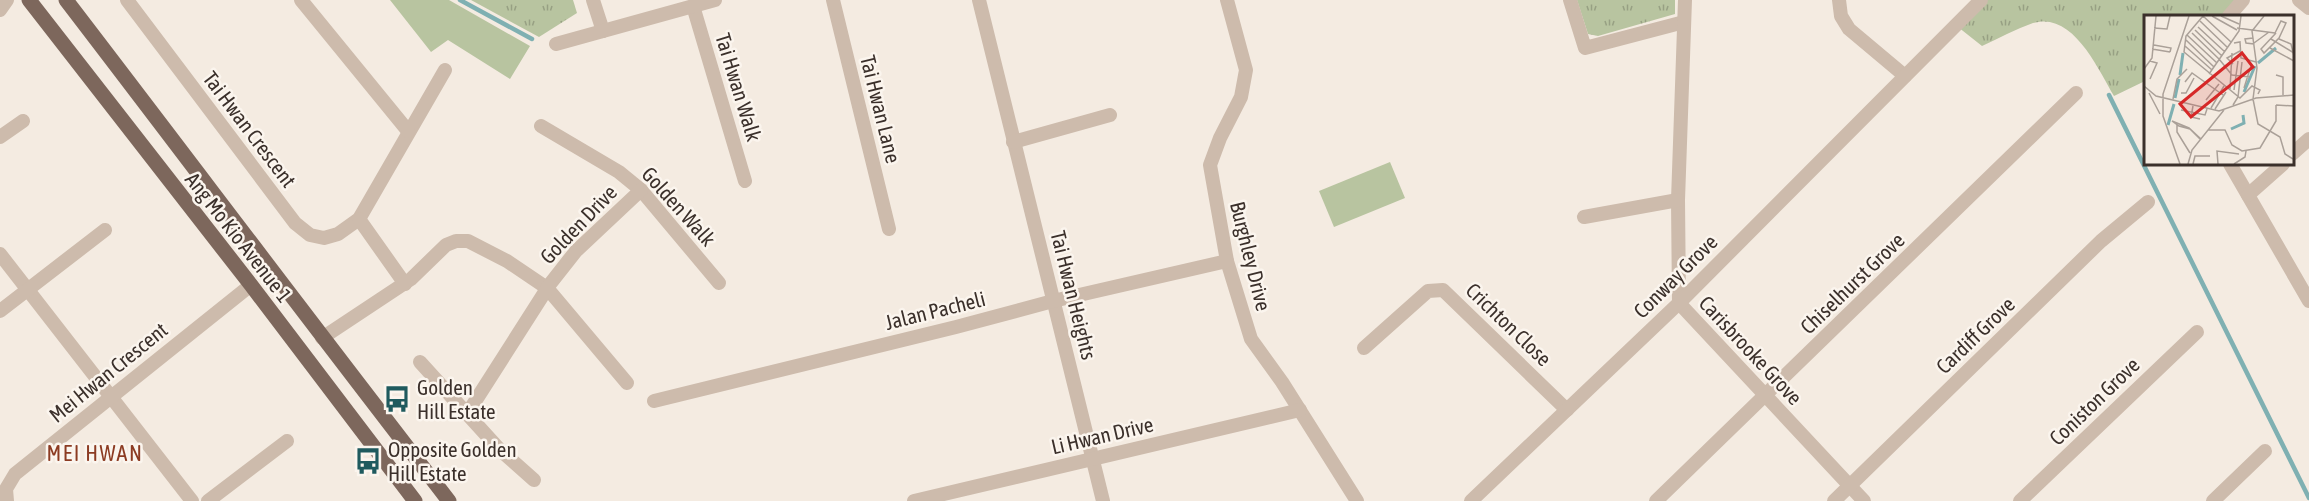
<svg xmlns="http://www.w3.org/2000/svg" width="2309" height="501" font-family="'Asap Condensed',sans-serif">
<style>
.grass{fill:#b8c4a0}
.park{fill:url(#park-tufts)}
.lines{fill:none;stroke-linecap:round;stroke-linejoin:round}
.stream{stroke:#7fb0b2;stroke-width:4.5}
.street{stroke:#cdbbac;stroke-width:14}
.primary{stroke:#7d675c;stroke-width:15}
.labels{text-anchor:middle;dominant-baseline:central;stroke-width:5;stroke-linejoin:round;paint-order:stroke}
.street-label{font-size:21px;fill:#3b302b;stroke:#fbf5ee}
.poi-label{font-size:21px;fill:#3b302b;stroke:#fbf5ee;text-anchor:start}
.neighbourhood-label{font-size:22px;letter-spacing:1.5px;fill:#8c3b22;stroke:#fbf5ee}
.inset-river{fill:none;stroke:#7fb0b2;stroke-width:3}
.inset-road{fill:none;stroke:#aaa098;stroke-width:1.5}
.view{fill:#d62828;fill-opacity:0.15;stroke:#d62828;stroke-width:3}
.inset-edge{fill:none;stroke:#3b302b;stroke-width:3}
</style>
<defs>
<pattern id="park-tufts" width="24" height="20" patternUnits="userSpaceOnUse" patternTransform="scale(1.5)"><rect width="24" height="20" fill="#b8c4a0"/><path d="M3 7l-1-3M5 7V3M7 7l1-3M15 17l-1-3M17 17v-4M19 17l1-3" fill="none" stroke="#97a083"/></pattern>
</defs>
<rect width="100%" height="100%" fill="#f4ebe1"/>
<g class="grass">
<polygon points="390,0 449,0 530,46 510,79 448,40 431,52"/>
<polygon points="1390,162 1405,198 1334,227 1319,191"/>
</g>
<g class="park">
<polygon points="471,0 573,0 577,13 539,37"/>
<polygon points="1577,0 1675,0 1675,14 1598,36 1588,34"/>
<path d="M 1984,0 L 2241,0 L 2227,16 L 2146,16 L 2145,81 L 2114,96 C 2098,69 2073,11 2033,23 C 2016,29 1999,38 1982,46 L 1958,27 Z"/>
</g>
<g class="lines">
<g class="stream">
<polyline points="460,0 532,39"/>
<polyline points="2109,95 2309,498"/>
</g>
<g class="street">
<polyline points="127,0 295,223 310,235 324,238 338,234 359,219 445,70"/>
<polyline points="301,0 408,131"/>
<polyline points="593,0 603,31"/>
<polyline points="833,0 889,229"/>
<polyline points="979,0 1103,501"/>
<polyline points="1227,0 1246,70 1241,97 1220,138 1210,165 1227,261 1251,339 1282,382 1357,501"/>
<polyline points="1570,0 1585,48 1684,22"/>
<polyline points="1685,0 1678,200 1679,303 1864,501"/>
<polyline points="1839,0 1841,16 1849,29 1905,76"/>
<polyline points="2299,0 2309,8"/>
<polyline points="693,6 745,181"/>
<polyline points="0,10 7,0"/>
<polyline points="2229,16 2243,0"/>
<polyline points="556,44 715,0"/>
<polyline points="541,126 619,172 641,190 719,283"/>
<polyline points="0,137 23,121"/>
<polyline points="1013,142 1110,115"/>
<polyline points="2292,154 2309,139"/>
<polyline points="2230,164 2309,301"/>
<polyline points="2248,195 2283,164"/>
<polyline points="1584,217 1678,200"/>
<polyline points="359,219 405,284"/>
<polyline points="0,254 192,501"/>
<polyline points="0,311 105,230"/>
<polyline points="322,338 411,279 446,245 456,241 468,241 507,261 547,288 627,383"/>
<polyline points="1364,348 1428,291 1443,290 1567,410"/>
<polyline points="420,362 499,449 534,480"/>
<polyline points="654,401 956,327 1053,301 1227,261"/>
<polyline points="467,414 550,284 576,251 641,190"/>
<polyline points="7,501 6,489 15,474 251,285"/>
<polyline points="208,501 287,441"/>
<polyline points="914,501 1300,410"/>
<polyline points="1471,501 1679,303 1981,0"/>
<polyline points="1656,501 2076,93"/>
<polyline points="1834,501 2101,241 2148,202"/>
<polyline points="2020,501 2197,332"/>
<polyline points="2213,501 2265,451"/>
</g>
<g class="primary">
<polyline points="29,0 251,285 415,501"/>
<path d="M 66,0 C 194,167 320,335 449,501"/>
</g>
</g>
<defs>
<symbol id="bus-bare" viewBox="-9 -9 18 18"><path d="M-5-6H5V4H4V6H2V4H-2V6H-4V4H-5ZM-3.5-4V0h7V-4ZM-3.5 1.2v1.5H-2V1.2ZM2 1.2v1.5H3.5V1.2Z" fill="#1f5a5e" stroke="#fbf5ee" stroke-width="2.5" paint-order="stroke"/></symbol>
</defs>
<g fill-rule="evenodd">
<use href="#bus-bare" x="378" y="380" width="38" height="38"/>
<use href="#bus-bare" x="349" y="442" width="38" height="38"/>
</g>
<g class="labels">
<g class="street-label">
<text transform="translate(739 87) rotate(73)">Tai Hwan Walk</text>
<text transform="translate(881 109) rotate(76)">Tai Hwan Lane</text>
<text transform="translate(250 129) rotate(53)">Tai Hwan Crescent</text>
<text transform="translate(679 206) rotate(48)">Golden Walk</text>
<text transform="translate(578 224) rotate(-46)">Golden Drive</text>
<text transform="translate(239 237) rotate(52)">Ang Mo Kio Avenue 1</text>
<text transform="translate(1251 256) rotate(76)">Burghley Drive</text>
<text transform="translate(1675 276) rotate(-45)">Conway Grove</text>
<text transform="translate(1852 283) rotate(-44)">Chiselhurst Grove</text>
<text transform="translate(1074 295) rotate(76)">Tai Hwan Heights</text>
<text transform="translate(935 310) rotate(-14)">Jalan Pacheli</text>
<text transform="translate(1509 324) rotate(44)">Crichton Close</text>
<text transform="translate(1975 335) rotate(-44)">Cardiff Grove</text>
<text transform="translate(1751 350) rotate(47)">Carisbrooke Grove</text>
<text transform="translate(108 372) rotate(-39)">Mei Hwan Crescent</text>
<text transform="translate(2094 401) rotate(-44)">Coniston Grove</text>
<text transform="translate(1102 435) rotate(-13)">Li Hwan Drive</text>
</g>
<g class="poi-label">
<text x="417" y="387">Golden<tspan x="417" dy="24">Hill Estate</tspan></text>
<text x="388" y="449">Opposite Golden<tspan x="388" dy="24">Hill Estate</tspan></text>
</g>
<g class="neighbourhood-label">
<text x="95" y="453">MEI HWAN</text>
</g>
</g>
<g transform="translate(2144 15)">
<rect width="150" height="150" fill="#f4ebe1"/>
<path class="inset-river" d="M 114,48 L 132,33M 36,60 L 39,38M 100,77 L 111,51M 31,83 L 35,64M 24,110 L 30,89M 87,114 L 100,108 L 99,100"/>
<path class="inset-road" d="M 59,1 L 42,21 L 40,37 L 96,83 L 108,71 L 116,75 L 114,79M 59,1 L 87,27M 68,1 L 93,15M 77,1 L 95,9M 56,6 L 84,33M 54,12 L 81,37M 10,13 L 23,14 L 26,1M 93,13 L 131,18M 51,15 L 78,41M 48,18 L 75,44M 131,18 L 137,6 L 142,8 L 135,23 L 120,38 L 117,34 L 132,18M 43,20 L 73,48M 109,23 L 101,24 L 102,28 L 110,29M 127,24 L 150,38M 135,24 L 147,29 L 150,41M 42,25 L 70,52M 90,28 L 96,27 L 97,43 L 112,47M 110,28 L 125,17M 10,30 L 27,33 L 26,37M 41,31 L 68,55M 126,33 L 150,46M 8,34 L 26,37M 75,44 L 88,60 L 106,62M 89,49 L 83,43 L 96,36M 0,54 L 8,43 L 12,1M 65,59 L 95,16 L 97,1M 132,60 L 139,62 L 139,80M 6,64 L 13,48 L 6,46M 41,67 L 48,58 L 79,80M 0,71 L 12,81 L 75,96 L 112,83 L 150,80M 100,73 L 107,51M 86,74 L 88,38M 90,75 L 94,46M 5,78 L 16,99M 37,78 L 42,78 L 50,63M 29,84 L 33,64 L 43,54M 109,84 L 113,53 L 108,16 L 120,1M 109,84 L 114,109 L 136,122 L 141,139 L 149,144M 62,85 L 75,69M 89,90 L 94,82 L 98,47M 132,90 L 150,91M 49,91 L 47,102 L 56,104M 67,93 L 80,71M 71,94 L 82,77M 37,95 L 61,100 L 63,94M 33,109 L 33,117 L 46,138M 64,115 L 81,115 L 88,130 L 98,136 L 116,133 L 132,106 L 132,90M 57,125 L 46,114 L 35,111 L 28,106 L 45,113 L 57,124M 36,149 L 19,101 L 19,79 L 45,1M 44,149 L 48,135 L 80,95M 49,149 L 51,141 L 66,141M 74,149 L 73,136 L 95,139M 90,149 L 101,142 L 102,136"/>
<path class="view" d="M 98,38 L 109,52 L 47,102 L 36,89 Z"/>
<rect width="150" height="150" class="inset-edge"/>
</g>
</svg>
